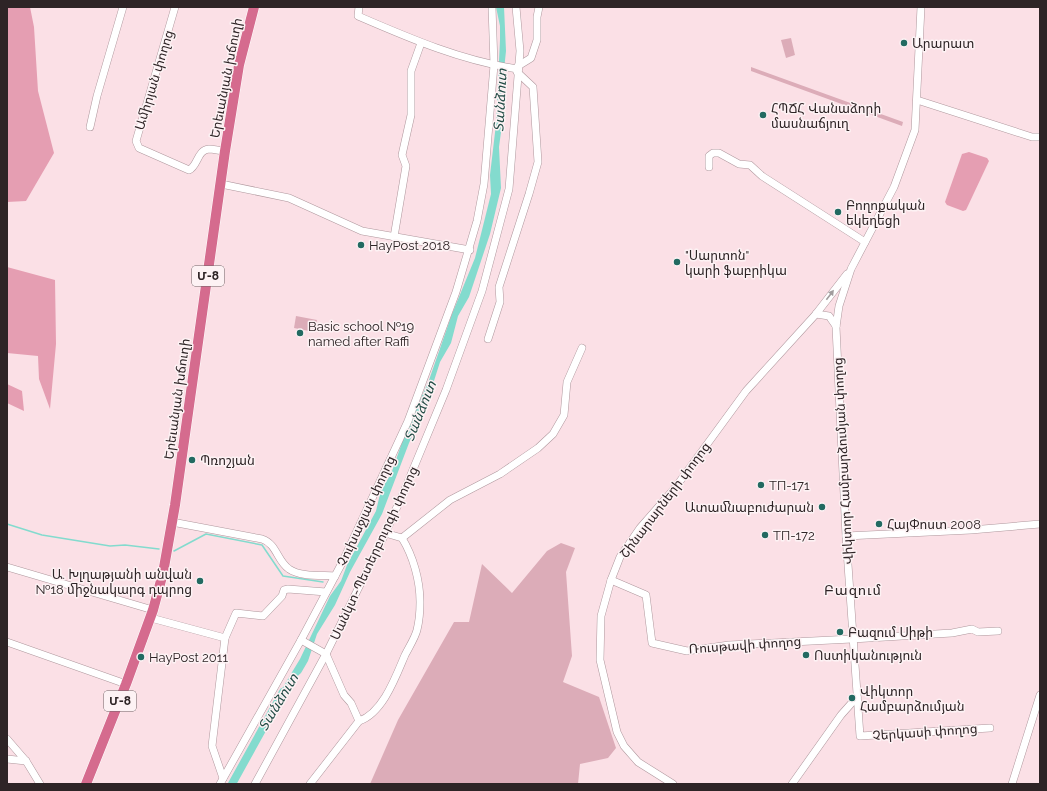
<svg xmlns="http://www.w3.org/2000/svg" width="1047" height="791" font-family="Raleway,'Noto Sans Armenian',sans-serif">
<style>
.green{fill:#dcacb8}
.forest{fill:#e59eb2}
.water{fill:#83dbce}
.lines{fill:none;stroke-linecap:round;stroke-linejoin:round}
.stream{stroke:#83dbce;stroke-width:1.5}
.river{stroke:#83dbce;stroke-width:8}
.minor-casing{stroke:#af979d;stroke-width:8}
.highway-casing{stroke:#fff;stroke-width:11}
.minor{stroke:#fff;stroke-width:7}
.highway{stroke:#d56b8e;stroke-width:10}
.oneway{fill:#a19c9d}
.poi-dot{fill:#226a61;stroke:#fdf2f4;stroke-width:1.5}
.labels{text-anchor:middle;dominant-baseline:central;stroke-width:3;stroke-linejoin:round;paint-order:stroke}
.shield{fill:#fdf2f4;stroke:#6c6264;stroke-width:1}
.shield-label{font-size:12px;font-weight:bold;fill:#2e2426}
.poi-label{font-size:13px;fill:#2e2426;stroke:#fdf2f4;text-anchor:start}
.street-label{font-size:13px;fill:#2e2426;stroke:#fdf2f4}
.water-label{font-size:14px;font-style:italic;fill:#234c46;stroke:#fdf2f4}
.neighbourhood-label{font-size:14px;letter-spacing:1px;fill:#2e2426;stroke:#fdf2f4}
</style>
<rect width="100%" height="100%" fill="#fbe0e6"/>
<g class="green">
<polygon points="791,38 795,55 786,58 781,40"/>
<polygon points="751,67 903,122 902,126 751,71"/>
<polygon points="296,316 317,320 314,332 294,328"/>
<polygon points="561,543 575,548 566,572 572,656 563,682 599,697 616,748 608,758 580,764 578,784 370,784 398,720 454,622 469,622 482,564 512,593 547,551"/>
</g>
<g class="forest">
<polygon points="7,7 30,7 34,27 38,91 54,153 26,201 7,202"/>
<polygon points="969,152 987,158 989,161 966,210 963,211 947,205 945,202 962,154"/>
<polygon points="7,267 55,280 56,344 50,409 39,379 38,356 7,353"/>
<polygon points="7,384 22,391 24,411 7,403"/>
</g>
<polygon class="water" points="496,7 504,7 506,51 500,108 501,132 499,147 501,188 490,234 469,297 458,316 451,343 440,362 426,406 409,443 382,514 350,572 335,605 317,634 308,661 301,673 291,682 277,700 277,697 300,659 330,596 341,581 347,565 376,511 381,490 391,474 405,434 429,380 452,314 475,258 491,194 490,175 496,124 500,40 500,26"/>
<g class="lines">
<g class="stream">
<polyline points="7,524 42,535 110,546 125,545 159,549"/>
<polyline points="174,551 206,534 262,545 283,576 323,582"/>
</g>
<polyline class="river" points="232,784 283,692"/>
<defs>
<g id="minor">
<path d="M 175,7 L 136,141 L 139,148 L 189,170 C 198,166 197,150 209,149 C 214,149 220,151 225,151"/>
<path d="M 359,7 L 358,16 C 409,38 462,61 518,69"/>
<polyline points="921,7 915,130 894,187 851,269 839,306 836,327 846,536 860,736 990,728"/>
<polyline points="518,66 531,58 537,40 537,17 539,7"/>
<polyline points="917,100 1032,137 1040,137"/>
<polyline points="90,127 97,96 123,7"/>
<polyline points="709,167 709,156 713,153 719,153 739,164 750,165 762,176 865,242"/>
<polyline points="221,184 289,198 362,231 470,250"/>
<polyline points="394,237 406,166 402,155 411,115 411,71 421,43"/>
<polyline points="816,314 829,316 836,326"/>
<polyline points="488,339 500,302 499,287 529,194 538,162 533,87 517,72"/>
<path d="M 172,522 L 262,539 C 277,544 277,561 289,569 C 300,577 322,575 335,576"/>
<polyline points="846,536 971,530 1040,524"/>
<polyline points="402,538 450,500 500,474 538,448 553,434 564,415 567,382 582,348"/>
<polyline points="7,567 153,610"/>
<polyline points="611,580 646,595 652,643 687,651 729,645 852,639 952,633 972,629 978,632 998,631"/>
<polyline points="151,618 225,638 236,613 263,616 282,596 284,590 288,589 326,592"/>
<polyline points="301,640 326,654 344,695 351,703 359,721 310,784"/>
<polyline points="7,642 126,684"/>
<path d="M 359,721 C 383,713 396,676 405,655 C 409,647 415,638 417,630 C 419,622 420,611 420,602 C 420,580 413,556 402,538 L 385,533"/>
<polyline points="7,739 26,761 40,784"/>
<polyline points="7,759 26,761"/>
<polyline points="223,778 212,746 225,638"/>
<polyline points="220,784 301,640 343,561 408,421 456,292 477,221 484,184 494,65 492,7"/>
<polyline points="255,784 326,654 386,532 407,484 446,390 482,291 509,189 520,51 516,7"/>
<polyline points="673,784 638,762 624,746 617,732 600,660 601,616 611,580 620,557 640,528 675,488 746,391 816,314 847,274"/>
<polyline points="792,784 841,715 857,697"/>
<polyline points="1012,784 1040,695"/>
</g>
<polyline id="highway" points="86,784 126,684 153,610 163,573 175,505 225,151 239,65 254,7"/>
</defs>
<use href="#minor" class="minor-casing"/>
<use href="#highway" class="highway-casing"/>
<use href="#minor" class="minor"/>
<use href="#highway" class="highway"/>
</g>
<defs><path id="oneway-solid" d="M-6-.8H1V-3.2L6.5 0L1 3.2V.8H-6Z"/></defs>
<use class="oneway" href="#oneway-solid" transform="translate(830 295) rotate(-53)"/>
<g class="poi-dot">
<circle cx="904" cy="43" r="4"/>
<circle cx="763" cy="115" r="4"/>
<circle cx="838" cy="212" r="4"/>
<circle cx="361" cy="245" r="4"/>
<circle cx="677" cy="262" r="4"/>
<circle cx="300" cy="333" r="4"/>
<circle cx="192" cy="460" r="4"/>
<circle cx="761" cy="485" r="4"/>
<circle cx="822" cy="507" r="4"/>
<circle cx="879" cy="524" r="4"/>
<circle cx="765" cy="535" r="4"/>
<circle cx="200" cy="581" r="4"/>
<circle cx="840" cy="632" r="4"/>
<circle cx="806" cy="655" r="4"/>
<circle cx="141" cy="657" r="4"/>
<circle cx="852" cy="698" r="4"/>
</g>
<g class="labels">
<g class="shield">
<rect x="192" y="266" width="32" height="20" rx="3"/>
<rect x="104" y="691" width="32" height="20" rx="3"/>
</g>
<g class="shield-label">
<text x="208" y="276">Մ-8</text>
<text x="120" y="701">Մ-8</text>
</g>
<g class="poi-label">
<text x="912" y="43">Արարատ</text>
<text x="771" y="108">ՀՊՃՀ Վանաձորի<tspan x="771" dy="15">մասնաճյուղ</tspan></text>
<text x="846" y="205">Բողոքական<tspan x="846" dy="15">եկեղեցի</tspan></text>
<text x="369" y="245">HayPost 2018</text>
<text x="685" y="255">"Սարտոն"<tspan x="685" dy="15">կարի ֆաբրիկա</tspan></text>
<text x="308" y="326">Basic school №19<tspan x="308" dy="15">named after Raffi</tspan></text>
<text x="200" y="460">Պռոշյան</text>
<text x="769" y="485">ТП-171</text>
<text x="814" y="507" text-anchor="end">Ատամնաբուժարան</text>
<text x="887" y="524">ՀայՓոստ 2008</text>
<text x="773" y="535">ТП-172</text>
<text x="192" y="574" text-anchor="end">Ա. Խլղաթյանի անվան<tspan x="192" dy="15">№18 միջնակարգ դպրոց</tspan></text>
<text x="848" y="632">Բազում Սիթի</text>
<text x="814" y="655">Ոստիկանություն</text>
<text x="149" y="657">HayPost 2011</text>
<text x="860" y="691">Վիկտոր<tspan x="860" dy="15">Համբարձումյան</tspan></text>
</g>
<g class="street-label">
<text transform="translate(226 78) rotate(-79)">Երեւանյան խճուղի</text>
<text transform="translate(154 80) rotate(-73)">Ամիրյան փողոց</text>
<text transform="translate(177 399) rotate(-82)">Երեւանյան խճուղի</text>
<text transform="translate(843 461) rotate(-93)">Վիկտոր Համբարձումյան փողոց</text>
<text transform="translate(665 500) rotate(-53)">Շինարարների փողոց</text>
<text transform="translate(366 511) rotate(-65)">Չուխաջյան փողոց</text>
<text transform="translate(374 553) rotate(-65)">Սանկտ-Պետերբուրգի փողոց</text>
<text transform="translate(745 645) rotate(-4)">Ռուսթավի փողոց</text>
<text transform="translate(925 732) rotate(-4)">Չերկասի փողոց</text>
</g>
<g class="water-label">
<text transform="translate(500 100) rotate(-87)">Տանձուտ</text>
<text transform="translate(420 411) rotate(-68)">Տանձուտ</text>
<text transform="translate(278 702) rotate(-59)">Տանձուտ</text>
</g>
<g class="neighbourhood-label">
<text x="853" y="590">Բազում</text>
</g>
</g>
<rect width="1047" height="791" fill="none" stroke="#2e2426" stroke-width="16"/>
</svg>
